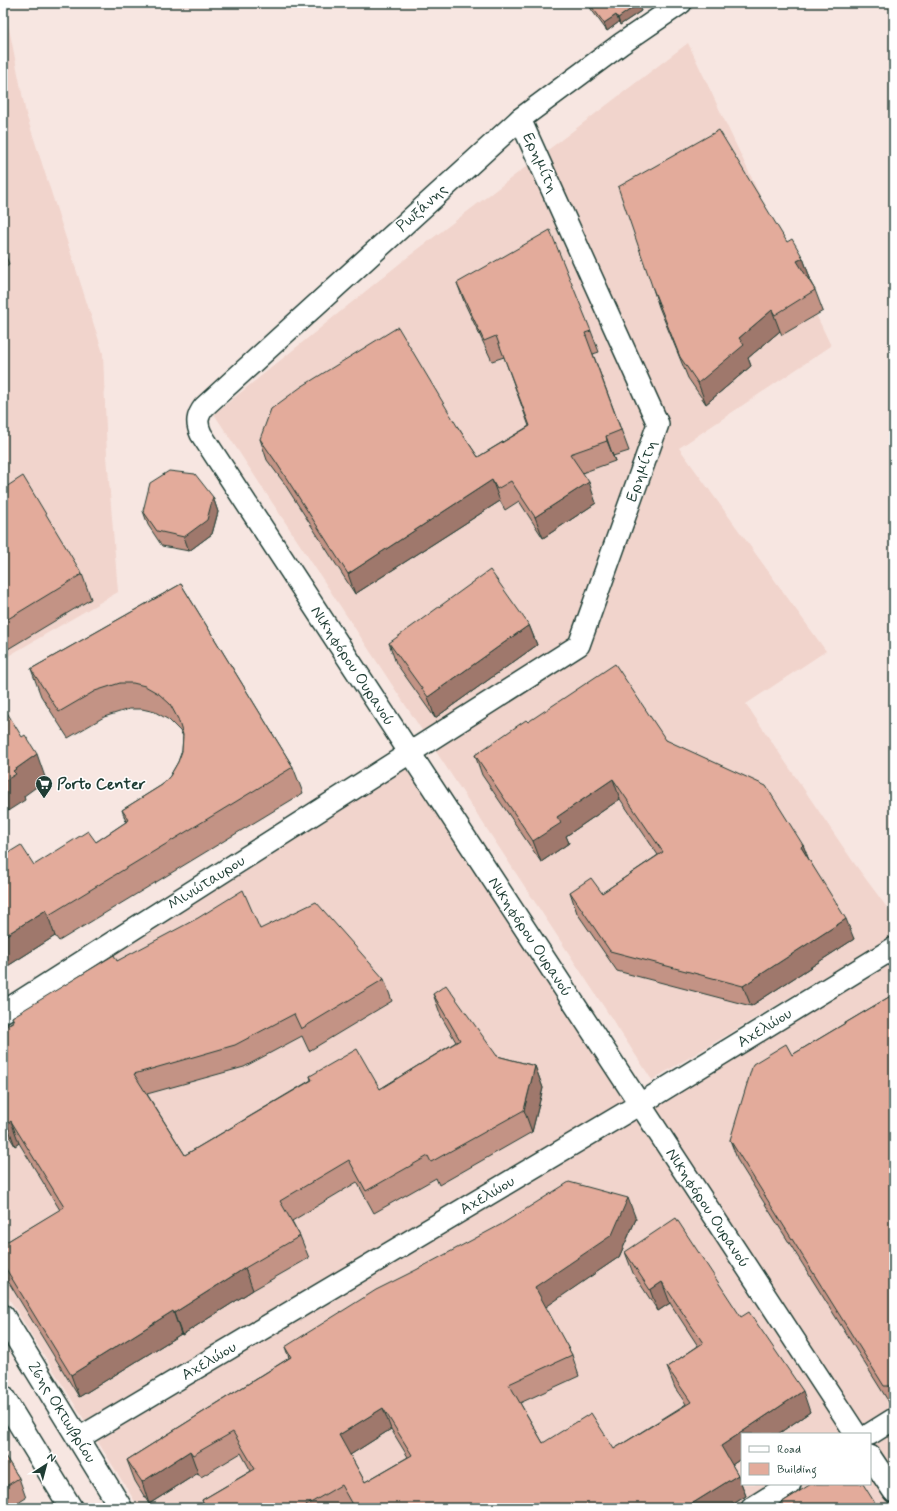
<svg xmlns="http://www.w3.org/2000/svg" width="897" height="1511" font-family="Mynerve,sans-serif">
<style>
.built{fill:#f1d4cc;fill-rule:evenodd}
.lines{fill:none;stroke-linecap:round;stroke-linejoin:round}
.minor-casing{stroke:#1f3d34;stroke-width:24}
.secondary-casing{stroke:#1f3d34;stroke-width:25}
.minor{stroke:#fff;stroke-width:21}
.secondary{stroke:#fff;stroke-width:22}
.wall{fill:#c39385;stroke:#1f3d34;fill-rule:evenodd}
.shaded-wall{fill:#9f786c;stroke:#1f3d34}
.building{fill:#e3ab9b;stroke:#1f3d34;fill-rule:evenodd}
.labels{text-anchor:middle;dominant-baseline:central;stroke-width:3;stroke-linejoin:round;paint-order:stroke}
.street-label{font-size:16px;fill:#1f3d34;stroke:#fff}
.poi-label{font-size:16px;font-weight:bold;fill:#1f3d34;stroke:#fff;text-anchor:start}
</style>
<rect width="100%" height="100%" fill="#f7e6e1"/>
<filter id="ink" filterUnits="userSpaceOnUse"><feTurbulence type="fractalNoise" baseFrequency=".025" numOctaves="2"/><feDisplacementMap in="SourceGraphic" scale="8" xChannelSelector="R" yChannelSelector="G"/><feConvolveMatrix kernelMatrix="1 2 1 2 8 2 1 2 1" color-interpolation-filters="sRGB"/></filter>
<g filter="url(#ink)">
<g class="built">
<polygon points="3,3 4,3 26,114 103,353 107,456 118,592 3,659"/>
<polygon points="688,43 831,346 679,448 826,651 746,704 854,863 894,917 894,935 652,1080 214,414 404,260"/>
<path d="M 410,753 L 640,1104 L 894,948 L 894,1508 L 139,1508 L 3,1289 L 3,1023 ZM 742,1434 L 870,1434 L 870,1484 L 742,1484 Z"/>
</g>
<g class="lines">
<defs>
<g id="minor">
<path id="s1" d="M 681,3 L 621,44 L 520,119 L 204,407 C 197,416 196,423 201,434 L 856,1434"/>
<path id="s2" d="M 3,1012 L 579,645 L 658,424 L 520,119"/>
<polyline points="870,1434 894,1419"/>
<path id="s3" d="M 79,1438 L 640,1104 L 894,948"/>
<polyline points="870,1456 894,1492"/>
<polyline points="752,1508 790,1484"/>
</g>
<g id="secondary">
<path id="s4" d="M 3,1316 L 121,1508"/>
<polyline points="3,1397 71,1508"/>
</g>
</defs>
<use href="#minor" class="minor-casing"/>
<use href="#secondary" class="secondary-casing"/>
<use href="#minor" class="minor"/>
<use href="#secondary" class="secondary"/>
</g>
<g class="wall">
<polygon points="589,3 637,3 641,11 620,25 619,22 607,31 591,9"/>
<polygon points="787,242 803,258 810,278 809,279 815,290 823,311 782,335 780,331 748,358 751,366 706,404 688,378 659,307 652,286"/>
<polygon points="3,249 9,264 3,268"/>
<polygon points="457,283 591,331 599,352 593,354 629,451 613,456 615,461 582,473 596,503 543,538 519,501 505,510 500,501 355,594 284,483 267,460 260,439 457,426 478,457 529,426 504,357 492,361 465,304"/>
<polygon points="3,489 82,574 91,599 3,652"/>
<polygon points="213,497 218,512 212,534 189,551 162,546 148,525 143,511"/>
<polygon points="181,584 293,767 303,793 59,941 55,936 3,969 3,856 34,865 96,842 126,822 122,810 162,785 170,776 178,762 182,751 183,736 180,731 169,720 155,712 142,709 129,709 104,717 68,738 41,696 31,669"/>
<polygon points="529,625 537,645 435,718 396,663 389,643"/>
<polygon points="528,722 666,740 803,845 808,858 854,939 751,1006 617,971 577,913 570,892 602,893 658,855 620,799 566,836 569,843 541,862 482,775 475,755"/>
<polygon points="260,929 384,979 392,1001 309,1051 302,1036 244,1067 147,1094 185,1155 311,1080 310,1076 380,1089 456,1042 441,1016 433,994 497,1056 535,1066 543,1088 532,1132 439,1185 436,1178 374,1213 357,1182 292,1221 300,1236 309,1258 253,1290 182,1335 181,1334 79,1397 3,1273 3,1244 60,1210 19,1143 15,1146 9,1136 3,1140 3,1028 13,1021 12,1017 117,961"/>
<polygon points="894,994 894,1408 892,1407 738,1161 730,1140 792,1055"/>
<path d="M 636,1219 L 619,1257 L 545,1307 L 572,1355 L 579,1376 L 520,1403 L 543,1443 L 614,1449 L 686,1404 L 675,1388 L 667,1367 L 698,1346 L 670,1303 L 658,1311 L 633,1273 L 625,1252 L 741,1317 L 810,1412 L 778,1434 L 742,1434 L 742,1458 L 732,1465 L 738,1475 L 746,1496 L 727,1508 L 349,1508 L 348,1507 L 346,1508 L 205,1508 L 202,1500 L 251,1471 L 241,1453 L 201,1477 L 198,1473 L 149,1504 L 135,1481 L 127,1460 L 289,1358 L 285,1347 ZM 391,1429 L 408,1457 L 365,1482 L 350,1455 Z"/>
<polygon points="3,1453 19,1478 26,1498 10,1508 3,1508"/>
</g>
<g class="shaded-wall">
<polygon points="638,4 641,11 620,25 618,18"/>
<polygon points="616,15 619,22 607,31 604,23"/>
<polygon points="803,258 810,278 805,282 797,261"/>
<polygon points="772,310 780,331 748,358 751,366 706,404 698,383 739,338"/>
<polygon points="606,436 613,456 615,461 607,441"/>
<polygon points="492,480 500,501 355,594 348,574"/>
<polygon points="589,482 596,503 543,538 535,517"/>
<polygon points="213,497 218,512 212,534 189,551 184,537"/>
<polygon points="529,625 537,645 435,718 428,697"/>
<polygon points="37,754 46,780 24,796 25,800 3,814 3,782 13,771"/>
<polygon points="613,779 620,799 566,836 569,843 541,862 533,841 557,817"/>
<polygon points="803,845 811,865 801,847"/>
<polygon points="46,910 55,936 3,969 3,937"/>
<polygon points="846,919 854,939 751,1006 743,986"/>
<polygon points="535,1066 543,1088 532,1132 524,1110"/>
<polygon points="3,1119 9,1136 3,1140"/>
<polygon points="11,1121 19,1143 15,1146 7,1124"/>
<polygon points="628,1198 636,1219 619,1257 543,1309 535,1287"/>
<polygon points="245,1268 253,1290 182,1335 174,1313"/>
<polygon points="662,1282 670,1303 658,1311 650,1290"/>
<polygon points="173,1311 181,1334 79,1397 71,1375"/>
<polygon points="803,1391 810,1412 778,1434 742,1434 742,1458 729,1467 721,1446"/>
<polygon points="383,1408 391,1429 347,1457 339,1435"/>
<polygon points="190,1451 198,1473 149,1504 142,1482"/>
<polygon points="738,1475 746,1496 727,1508 685,1508"/>
</g>
<g class="building">
<polygon points="589,3 637,3 638,4 618,18 616,15 604,23"/>
<polygon points="719,130 787,242 792,239 803,258 797,261 815,290 775,315 772,310 739,338 744,345 698,383 680,357 652,286 618,187"/>
<polygon points="550,230 591,331 585,333 621,430 606,436 607,441 570,454 589,482 535,517 511,481 497,489 492,480 348,574 276,462 260,439 271,409 301,387 398,327 457,426 478,457 530,426 496,336 484,341 457,283"/>
<polygon points="169,471 195,474 213,497 207,520 184,537 157,531 143,511 150,483"/>
<polygon points="23,476 82,574 3,622 3,489"/>
<polygon points="490,570 529,625 428,697 389,643"/>
<polygon points="181,584 293,767 49,915 46,910 3,937 3,856 21,845 34,865 88,831 96,842 129,820 122,810 162,785 170,776 178,762 182,751 183,735 178,719 170,704 159,694 145,686 133,683 120,683 95,691 59,712 31,669"/>
<polygon points="615,664 666,740 766,786 803,845 801,847 846,919 743,986 610,951 570,892 591,878 602,893 663,852 613,779 557,817 561,823 533,841 475,755 526,720 528,722"/>
<polygon points="3,706 22,737 25,735 37,754 13,771 16,774 3,782"/>
<polygon points="243,890 260,929 316,902 384,979 301,1029 294,1014 235,1045 134,1074 185,1155 312,1080 310,1076 357,1049 380,1089 460,1040 433,994 446,985 497,1056 535,1066 524,1110 431,1162 428,1156 366,1191 349,1160 280,1201 300,1236 245,1268 174,1313 173,1311 71,1375 3,1264 3,1244 64,1207 11,1121 7,1124 3,1117 3,1028 14,1021 12,1017 114,955 117,961 198,918"/>
<polygon points="894,994 894,1384 890,1386 884,1386 730,1140 753,1064 786,1044 792,1055"/>
<path d="M 569,1182 L 628,1198 L 612,1235 L 535,1287 L 572,1355 L 509,1384 L 543,1443 L 591,1413 L 614,1449 L 691,1402 L 667,1367 L 703,1343 L 662,1282 L 650,1290 L 625,1252 L 676,1218 L 741,1317 L 749,1312 L 803,1391 L 721,1446 L 738,1475 L 685,1508 L 354,1508 L 341,1485 L 302,1508 L 207,1508 L 202,1500 L 255,1469 L 233,1432 L 193,1455 L 190,1451 L 142,1482 L 127,1460 L 291,1357 L 285,1347 L 376,1290 L 416,1270 L 502,1224 ZM 383,1408 L 412,1455 L 365,1482 L 339,1435 Z"/>
<polygon points="3,1453 19,1478 3,1488"/>
<polygon points="811,1484 863,1484 878,1508 773,1508"/>
</g>
</g>
<defs>
<symbol id="supermarket-pin" viewBox="-11 -11 22 30"><path d="M0 17L-7.5 6A9.5 9.5 0 1 1 7.5 6Z" fill="#1f3d34" stroke="#fff"/><path d="M-6-5.5h2.5l.6 2H6L4.5 2H-2.5L-4.4-4H-6ZM-1.5 3.2a1.3 1.3 0 1 0 .1 0ZM3 3.2a1.3 1.3 0 1 0 .1 0Z" fill="#fff"/></symbol>
</defs>
<g fill-rule="evenodd">
<use href="#supermarket-pin" x="34" y="774" width="20" height="27"/>
</g>
<g class="labels">
<g class="street-label">
<text transform="translate(540 163) rotate(66)">Ερημίτη</text>
<text transform="translate(422 208) rotate(-42)">Ρωξάνης</text>
<text stroke="none"><textPath href="#s2" startOffset="868">Ερημίτη</textPath></text>
<text stroke="none"><textPath href="#s1" startOffset="932">Νικηφόρου Ουρανού</textPath></text>
<text stroke="none"><textPath href="#s2" startOffset="241">Μινώταυρου</textPath></text>
<text stroke="none"><textPath href="#s1" startOffset="1256">Νικηφόρου Ουρανού</textPath></text>
<text stroke="none"><textPath href="#s3" startOffset="799">Αχελώου</textPath></text>
<text stroke="none"><textPath href="#s3" startOffset="475">Αχελώου</textPath></text>
<text stroke="none"><textPath href="#s1" startOffset="1580">Νικηφόρου Ουρανού</textPath></text>
<text stroke="none"><textPath href="#s3" startOffset="151">Αχελώου</textPath></text>
<text stroke="none"><textPath href="#s4" startOffset="113">26ης Οκτωβρίου</textPath></text>
</g>
<g class="poi-label">
<text x="57" y="784">Porto Center</text>
</g>
</g>
<rect width="897" height="1511" fill="none" stroke="#fff" stroke-width="16"/>
<rect x="8" y="8" width="881" height="1495" fill="none" stroke="#1f3d34" stroke-width="1.5" filter="url(#ink)"/>
<rect x="741" y="1433" width="130" height="52" fill="#ffffff" stroke="#a5b1ae"/>
<rect x="749" y="1446" width="20" height="6" fill="#ffffff" stroke="#a5b1ae"/>
<text x="777" y="1453" font-size="12" fill="#1f3d34">Road</text>
<rect x="749" y="1463" width="20" height="12" fill="#e3ab9b" stroke="#a5b1ae"/>
<text x="777" y="1473" font-size="12" fill="#1f3d34">Building</text>
<g transform="translate(46 1465) rotate(36)" stroke="#ffffff" stroke-width="3" paint-order="stroke">
<path d="M0-3L7 15L0 10L-7 15Z" fill="#1f3d34"/>
<text y="-6" font-size="11" font-weight="bold" text-anchor="middle" fill="#1f3d34">N</text>
</g>
</svg>
